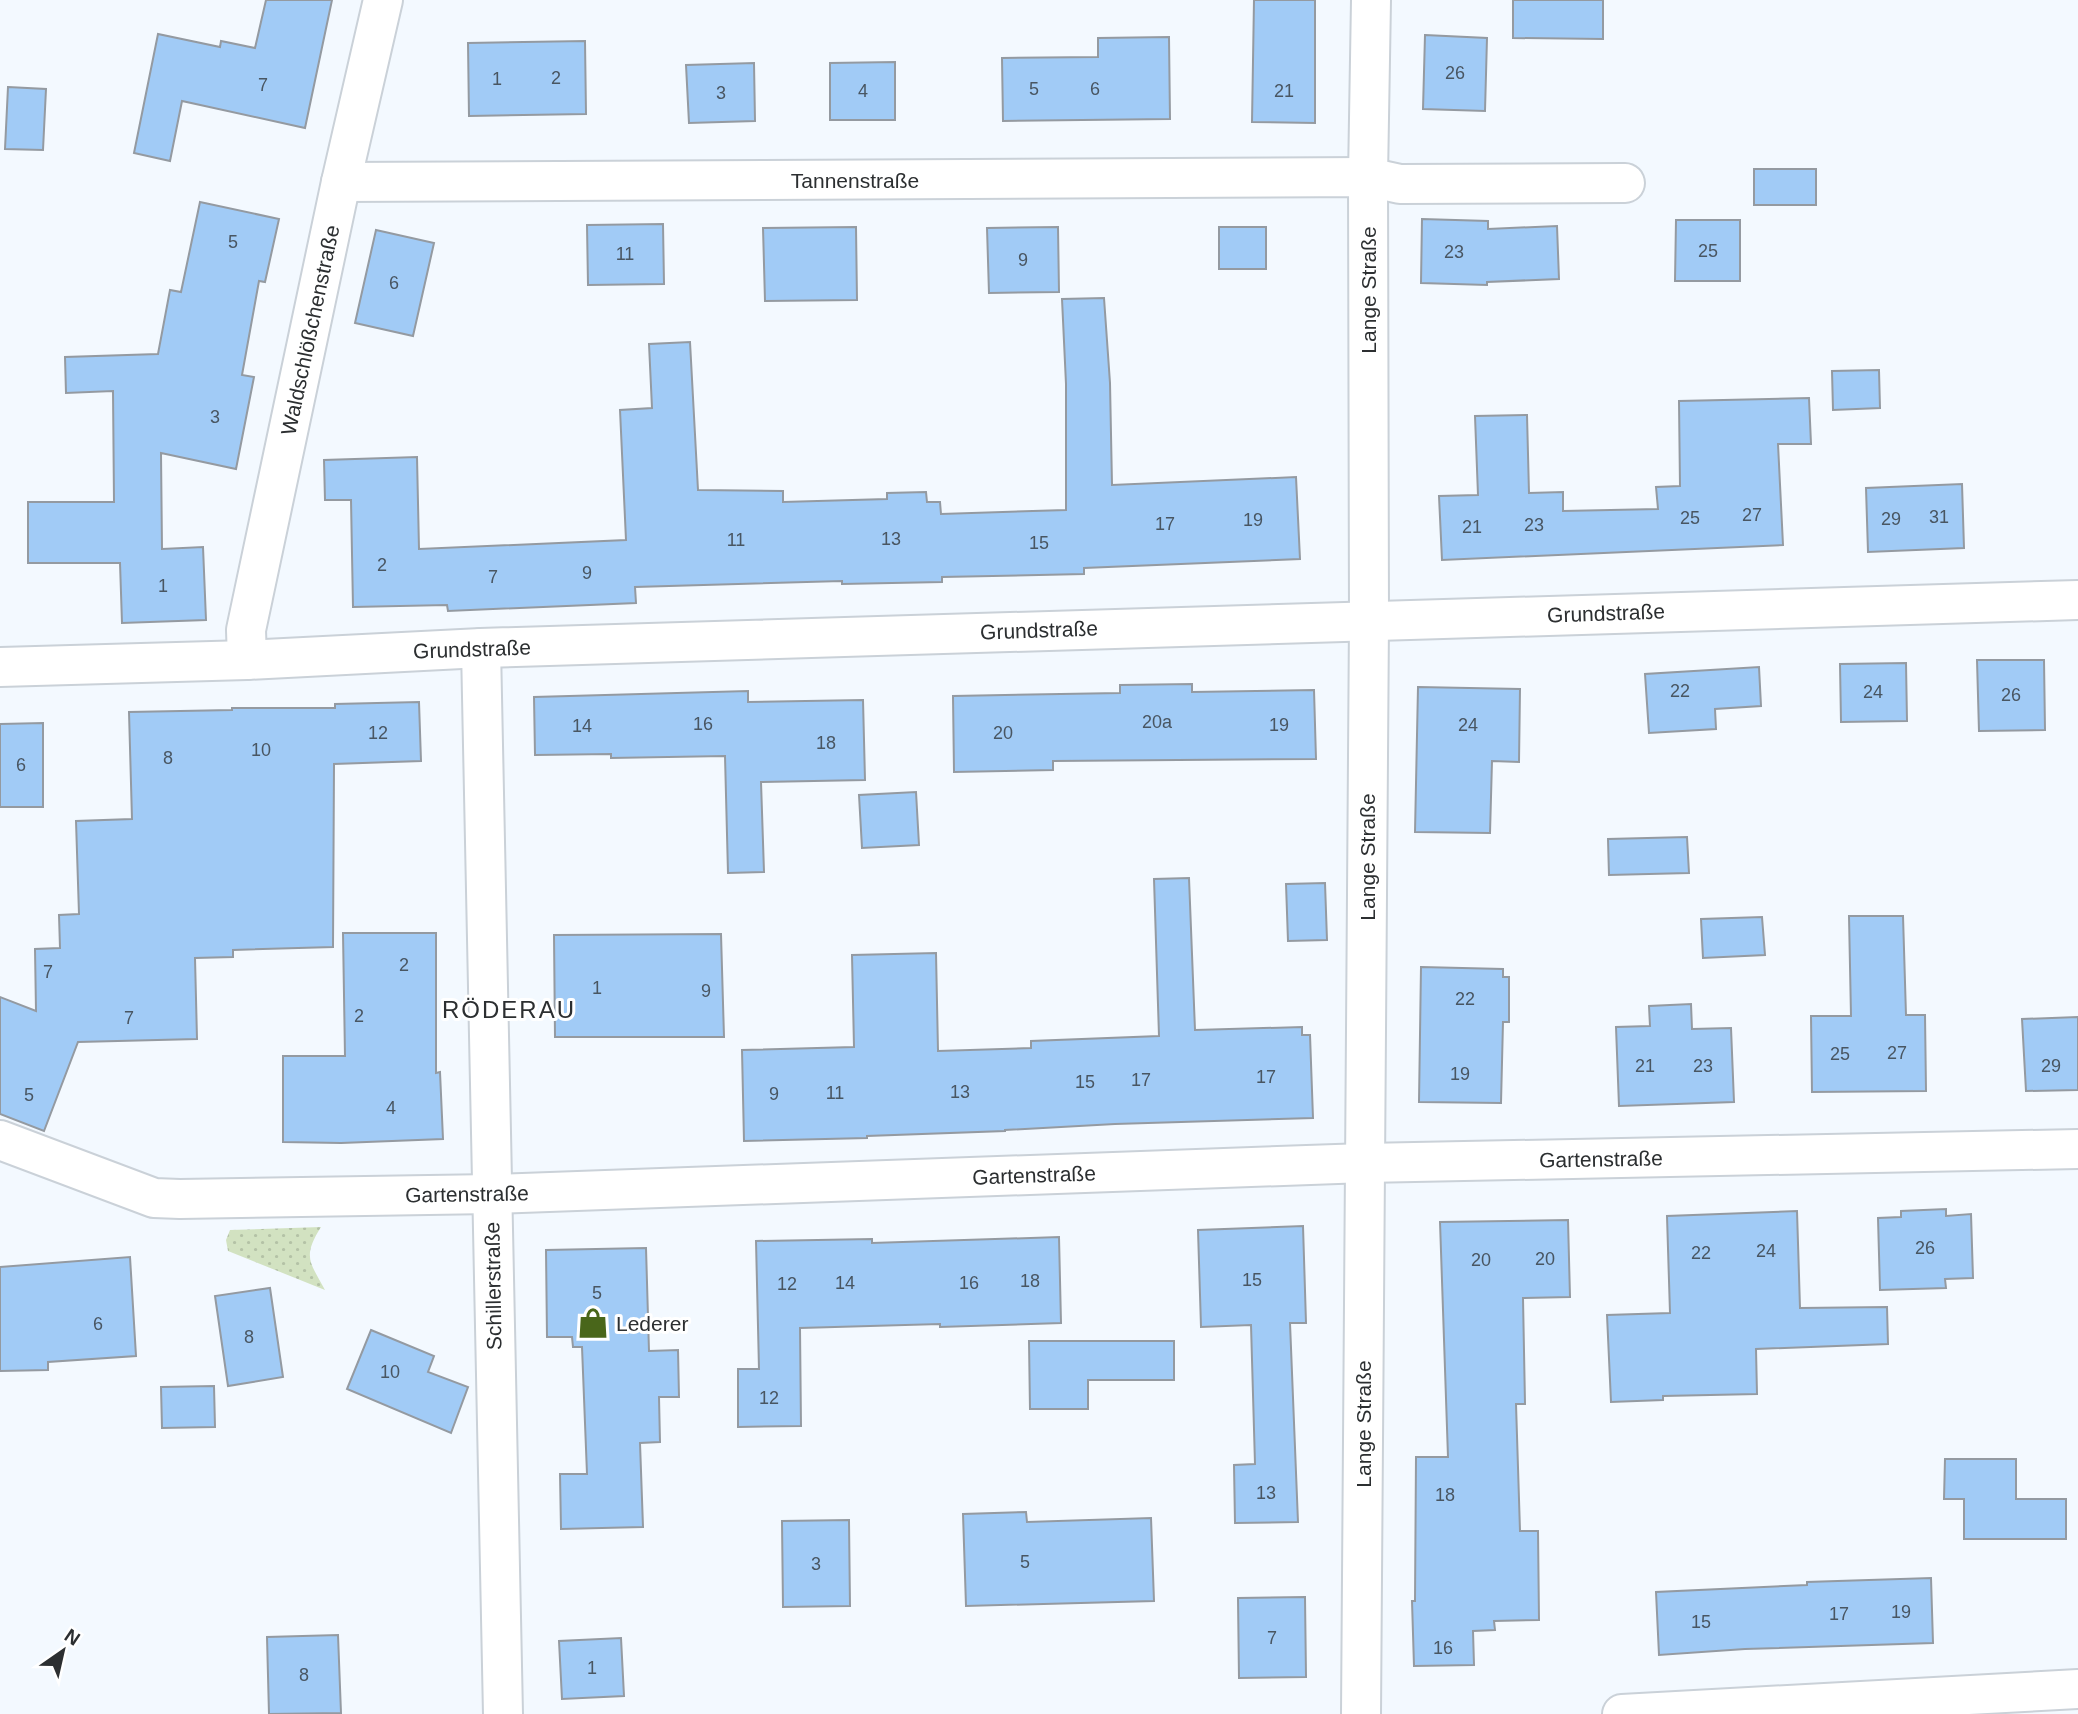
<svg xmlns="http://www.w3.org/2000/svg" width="2078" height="1714" font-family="Arial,sans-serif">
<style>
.grass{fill:url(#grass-dots)}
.building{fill:#a1cbf6;stroke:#949aa1;stroke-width:2}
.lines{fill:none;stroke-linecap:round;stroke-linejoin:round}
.minor-casing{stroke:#cad1d8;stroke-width:42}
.minor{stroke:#fff;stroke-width:38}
.labels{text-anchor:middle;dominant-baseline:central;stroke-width:6;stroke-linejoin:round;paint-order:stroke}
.number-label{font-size:18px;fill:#495662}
.street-label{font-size:21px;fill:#2c2f31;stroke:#fff}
.poi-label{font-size:21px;fill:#2c2f31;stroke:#fff;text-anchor:start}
.quarter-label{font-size:24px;letter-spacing:2px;fill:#2c2f31;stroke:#fff}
</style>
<defs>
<pattern id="grass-dots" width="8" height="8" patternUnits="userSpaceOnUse" patternTransform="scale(1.75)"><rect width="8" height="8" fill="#d2e2c1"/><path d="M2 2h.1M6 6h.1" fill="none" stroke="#b4c2a6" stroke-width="1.8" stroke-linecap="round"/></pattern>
</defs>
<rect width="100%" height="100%" fill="#f3f9ff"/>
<path class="grass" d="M 321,1227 C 302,1257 310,1262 325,1290 L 228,1251 L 226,1240 L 230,1230 Z"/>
<g class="building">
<polygon points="266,0 332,0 305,128 182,101 170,161 134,153 158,34 220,47 221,41 255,48"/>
<polygon points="1254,0 1315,0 1315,123 1252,122"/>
<polygon points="1513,0 1603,0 1603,39 1513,38"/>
<polygon points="1425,35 1487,38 1485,111 1423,109"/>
<polygon points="1169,37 1170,119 1003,121 1002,58 1098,57 1098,38"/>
<polygon points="585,41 586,114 469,116 468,43"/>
<polygon points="895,62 895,120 830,120 830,63"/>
<polygon points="754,63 755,121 689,123 686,65"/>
<polygon points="8,87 46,89 43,150 5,149"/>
<rect x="1754" y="169" width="62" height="36"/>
<polygon points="200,202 279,219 265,282 259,281 242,375 254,377 236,469 161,453 162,549 203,547 206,620 122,623 120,563 28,563 28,502 114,502 113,391 66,393 65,357 158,354 170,290 181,292"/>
<polygon points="1422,219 1488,221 1488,229 1557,226 1559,279 1487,282 1487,285 1421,283"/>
<polygon points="1676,220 1740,220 1740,281 1675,281"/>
<polygon points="663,224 664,284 588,285 587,225"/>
<polygon points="856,227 857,300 765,301 763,228"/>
<polygon points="1058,227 1059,292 989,293 987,228"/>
<rect x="1219" y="227" width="47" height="42"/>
<polygon points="376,230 434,243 413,336 355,323"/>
<polygon points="1104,298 1110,383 1112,485 1296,477 1300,559 1084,568 1084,574 942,577 942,582 842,584 842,581 635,587 636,603 448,611 447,605 353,607 351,500 325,500 324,460 417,457 419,549 626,540 620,410 652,408 649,344 690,342 698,490 783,491 783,502 887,499 887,493 926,492 927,502 940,502 941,514 1066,510 1066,384 1062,299"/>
<polygon points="1879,370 1880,408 1833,410 1832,371"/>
<polygon points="1809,398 1811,444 1778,444 1783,545 1442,560 1439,496 1478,495 1475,416 1527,415 1529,493 1563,492 1563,511 1658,509 1656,487 1680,486 1679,401"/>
<polygon points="1962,484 1964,548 1868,552 1866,488"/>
<polygon points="1977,660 2044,660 2045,730 1979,731"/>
<polygon points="1906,663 1907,721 1841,722 1840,664"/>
<polygon points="1759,667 1761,706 1715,709 1716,729 1649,733 1645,674"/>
<polygon points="1192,684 1192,692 1314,690 1316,759 1053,761 1053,770 954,772 953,696 1120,693 1120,685"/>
<polygon points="1418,687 1520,689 1519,762 1492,761 1490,833 1415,832"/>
<polygon points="748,691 748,702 863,700 865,780 761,782 764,872 728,873 725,756 611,758 611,754 535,755 534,697"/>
<polygon points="419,702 421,761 334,764 333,947 233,950 233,957 195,958 197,1039 78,1042 44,1131 0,1114 0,997 36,1011 35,949 60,948 59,915 79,914 76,821 132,819 129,712 232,710 232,708 335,708 335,704"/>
<polygon points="43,723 43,807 0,807 0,724"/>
<polygon points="916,792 919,845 862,848 859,795"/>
<polygon points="1687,837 1689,873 1609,875 1608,839"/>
<polygon points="1189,878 1195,1030 1302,1027 1302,1035 1310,1035 1313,1118 1115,1124 1005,1130 1005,1131 867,1136 867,1138 744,1141 742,1050 854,1047 852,955 936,953 938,1051 1031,1048 1031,1041 1159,1036 1154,879"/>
<polygon points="1325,883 1327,940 1288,941 1286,884"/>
<polygon points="1849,916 1903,916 1906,1015 1925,1015 1926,1091 1812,1092 1811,1016 1851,1016"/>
<polygon points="1762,917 1765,955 1703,958 1701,919"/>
<polygon points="343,933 436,933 436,1073 440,1072 443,1139 341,1143 283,1142 283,1056 345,1056"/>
<polygon points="721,934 724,1037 555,1037 554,935"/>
<polygon points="1421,967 1503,969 1503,977 1509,977 1509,1022 1503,1022 1501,1103 1419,1102"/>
<polygon points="1691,1004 1692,1029 1731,1028 1734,1102 1619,1106 1616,1027 1650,1026 1649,1006"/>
<polygon points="2078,1017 2078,1090 2026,1091 2022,1019"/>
<polygon points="1946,1209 1946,1216 1971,1214 1973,1278 1945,1279 1946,1288 1880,1290 1878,1218 1901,1217 1901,1211"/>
<polygon points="1797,1211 1800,1308 1887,1307 1888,1344 1756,1349 1757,1394 1663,1396 1663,1400 1611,1402 1607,1315 1670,1313 1667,1216"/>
<polygon points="1568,1220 1570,1297 1523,1298 1525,1404 1516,1404 1520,1531 1538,1531 1539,1620 1494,1621 1495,1630 1473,1631 1474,1665 1414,1666 1412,1601 1415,1601 1416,1457 1448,1457 1440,1222"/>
<polygon points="1303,1226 1306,1323 1290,1323 1298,1522 1235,1523 1234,1465 1255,1464 1251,1325 1201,1327 1198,1230"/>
<polygon points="1059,1237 1061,1323 940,1327 940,1324 800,1328 801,1426 738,1427 738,1369 759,1369 756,1241 872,1239 872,1243"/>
<polygon points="646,1248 649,1351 678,1350 679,1397 659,1397 660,1442 640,1443 643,1527 561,1529 560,1474 587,1474 582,1347 573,1347 572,1337 547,1337 546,1250"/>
<polygon points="130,1257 136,1356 48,1362 48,1370 0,1371 0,1267"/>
<polygon points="270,1288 283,1377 228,1386 215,1296"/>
<polygon points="371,1330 434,1356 428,1372 468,1387 451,1433 347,1389"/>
<polygon points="1029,1341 1174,1341 1174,1380 1088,1380 1088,1409 1030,1409"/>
<polygon points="214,1386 215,1427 162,1428 161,1387"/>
<polygon points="1945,1459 2016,1459 2016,1499 2066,1499 2066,1539 1964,1539 1964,1499 1944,1499"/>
<polygon points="1026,1512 1027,1522 1151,1518 1154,1601 966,1606 963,1514"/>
<polygon points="849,1520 850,1606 783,1607 782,1521"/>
<polygon points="1931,1578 1933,1643 1745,1649 1659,1655 1656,1592 1807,1585 1807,1582"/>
<polygon points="1305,1597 1306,1677 1239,1678 1238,1598"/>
<polygon points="338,1635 341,1713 269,1714 267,1637"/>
<polygon points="621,1638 624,1696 562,1699 559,1641"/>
</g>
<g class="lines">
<defs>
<g id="minor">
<polyline points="341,182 1368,177 1400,184 1625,183"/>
<polyline points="481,648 503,1714"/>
<polyline points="247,660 246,630 341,182 383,0"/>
<polyline points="0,667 247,660 481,648 2078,600"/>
<polyline points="0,1140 154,1198 180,1199 492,1194 1365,1163 2078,1149"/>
<polyline points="1361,1714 1369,620 1368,177 1371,0"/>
<polyline points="1622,1714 2078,1689"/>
</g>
</defs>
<use href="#minor" class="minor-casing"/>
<use href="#minor" class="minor"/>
</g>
<defs>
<symbol id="shop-bare" viewBox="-9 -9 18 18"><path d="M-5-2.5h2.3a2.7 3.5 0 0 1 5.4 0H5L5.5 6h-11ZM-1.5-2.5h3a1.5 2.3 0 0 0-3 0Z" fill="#49661a" stroke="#fff" stroke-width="2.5" paint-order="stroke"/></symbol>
</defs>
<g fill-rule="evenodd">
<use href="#shop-bare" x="571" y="1301" width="44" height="44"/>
</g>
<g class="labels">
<g class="number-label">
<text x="1455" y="73">26</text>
<text x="556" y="78">2</text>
<text x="497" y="79">1</text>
<text x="263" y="85">7</text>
<text x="1034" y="89">5</text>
<text x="1095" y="89">6</text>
<text x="863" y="91">4</text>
<text x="1284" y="91">21</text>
<text x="721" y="93">3</text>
<text x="233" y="242">5</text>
<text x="1708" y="251">25</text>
<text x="1454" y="252">23</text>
<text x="625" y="254">11</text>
<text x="1023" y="260">9</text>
<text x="394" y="283">6</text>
<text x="215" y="417">3</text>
<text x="1752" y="515">27</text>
<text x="1939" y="517">31</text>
<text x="1690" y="518">25</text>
<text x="1891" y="519">29</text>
<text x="1253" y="520">19</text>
<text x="1165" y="524">17</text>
<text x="1534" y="525">23</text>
<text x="1472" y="527">21</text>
<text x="891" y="539">13</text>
<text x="736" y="540">11</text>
<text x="1039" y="543">15</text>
<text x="382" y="565">2</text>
<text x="587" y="573">9</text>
<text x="493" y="577">7</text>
<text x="163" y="586">1</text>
<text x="1680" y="691">22</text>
<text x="1873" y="692">24</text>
<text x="2011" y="695">26</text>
<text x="1157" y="722">20a</text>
<text x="703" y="724">16</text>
<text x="1279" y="725">19</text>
<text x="1468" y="725">24</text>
<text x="582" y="726">14</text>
<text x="378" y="733">12</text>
<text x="1003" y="733">20</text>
<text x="826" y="743">18</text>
<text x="261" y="750">10</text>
<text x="168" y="758">8</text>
<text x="21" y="765">6</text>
<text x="404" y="965">2</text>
<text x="48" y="972">7</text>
<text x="597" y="988">1</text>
<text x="706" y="991">9</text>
<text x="1465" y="999">22</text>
<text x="359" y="1016">2</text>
<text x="129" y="1018">7</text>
<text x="1897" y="1053">27</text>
<text x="1840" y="1054">25</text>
<text x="1645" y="1066">21</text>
<text x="1703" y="1066">23</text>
<text x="2051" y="1066">29</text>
<text x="1460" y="1074">19</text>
<text x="1266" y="1077">17</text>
<text x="1141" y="1080">17</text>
<text x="1085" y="1082">15</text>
<text x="960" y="1092">13</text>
<text x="835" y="1093">11</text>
<text x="774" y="1094">9</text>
<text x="29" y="1095">5</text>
<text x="391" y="1108">4</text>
<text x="1925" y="1248">26</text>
<text x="1766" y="1251">24</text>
<text x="1701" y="1253">22</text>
<text x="1545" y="1259">20</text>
<text x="1481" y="1260">20</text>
<text x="1252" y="1280">15</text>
<text x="1030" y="1281">18</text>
<text x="845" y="1283">14</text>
<text x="969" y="1283">16</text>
<text x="787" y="1284">12</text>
<text x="597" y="1293">5</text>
<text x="98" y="1324">6</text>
<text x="249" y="1337">8</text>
<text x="390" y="1372">10</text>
<text x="769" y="1398">12</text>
<text x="1266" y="1493">13</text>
<text x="1445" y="1495">18</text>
<text x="1025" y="1562">5</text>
<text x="816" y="1564">3</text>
<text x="1901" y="1612">19</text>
<text x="1839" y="1614">17</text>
<text x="1701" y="1622">15</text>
<text x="1272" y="1638">7</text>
<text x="1443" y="1648">16</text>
<text x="592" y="1668">1</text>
<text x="304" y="1675">8</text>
</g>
<g class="street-label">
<text x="855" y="180">Tannenstraße</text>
<text transform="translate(1368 290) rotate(-90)">Lange Straße</text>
<text transform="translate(310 330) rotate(-78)">Waldschlößchenstraße</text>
<text transform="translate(1606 613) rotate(-2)">Grundstraße</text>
<text transform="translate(1039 630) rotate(-2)">Grundstraße</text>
<text transform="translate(472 649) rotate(-2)">Grundstraße</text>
<text transform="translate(1367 857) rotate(-90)">Lange Straße</text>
<text transform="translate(1601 1159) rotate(-1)">Gartenstraße</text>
<text transform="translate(1034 1175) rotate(-2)">Gartenstraße</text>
<text transform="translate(467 1194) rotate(-1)">Gartenstraße</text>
<text transform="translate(493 1286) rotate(-91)">Schillerstraße</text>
<text transform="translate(1363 1424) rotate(-90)">Lange Straße</text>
</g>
<g class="poi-label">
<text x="616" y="1323">Lederer</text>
</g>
<g class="quarter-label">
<text x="509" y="1009">RÖDERAU</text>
</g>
</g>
<g transform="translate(63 1651) rotate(34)" stroke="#ffffff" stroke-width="5" paint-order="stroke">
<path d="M0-5L12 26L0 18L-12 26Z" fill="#2c2f31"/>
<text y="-10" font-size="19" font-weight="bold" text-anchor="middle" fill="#2c2f31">N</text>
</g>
</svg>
